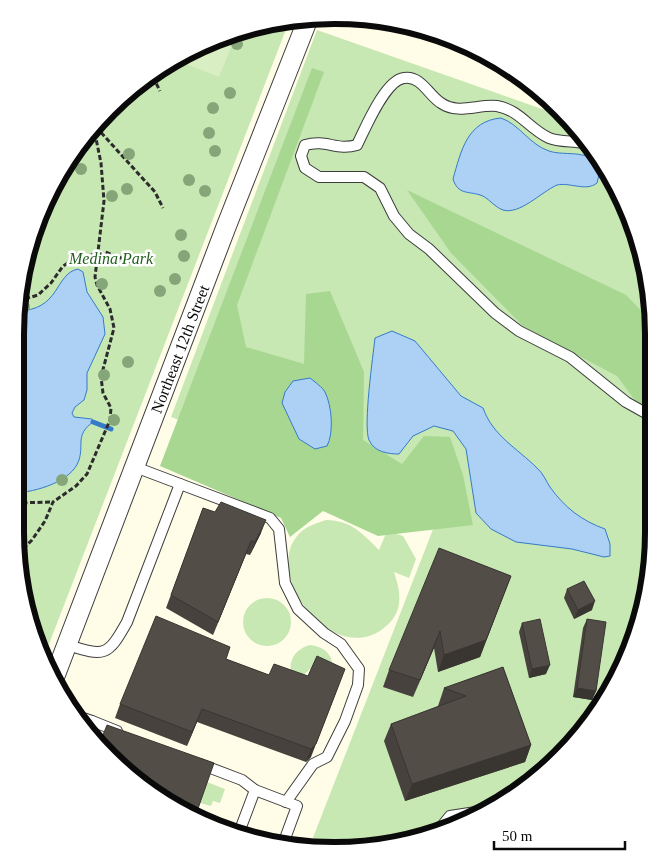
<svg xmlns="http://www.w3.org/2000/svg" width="669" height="866" font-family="Georgia,serif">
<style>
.green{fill:#c7e7b3}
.forest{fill:#a8d792}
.pitch{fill:#daeec4}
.water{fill:#add0f5;stroke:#357bca}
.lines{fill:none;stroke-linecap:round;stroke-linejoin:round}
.stream{stroke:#357bca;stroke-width:5}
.service-casing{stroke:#3d3d3d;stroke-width:12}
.minor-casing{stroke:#3d3d3d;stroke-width:21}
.path{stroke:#2c2c2c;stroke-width:3;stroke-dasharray:5 2.5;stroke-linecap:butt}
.service{stroke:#fff;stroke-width:10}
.minor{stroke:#fff;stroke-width:19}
.tree{fill:#85a678}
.wall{fill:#47423d}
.shaded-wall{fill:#393632}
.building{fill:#524d47;stroke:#393632}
.labels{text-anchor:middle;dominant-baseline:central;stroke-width:5;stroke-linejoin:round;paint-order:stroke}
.park-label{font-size:16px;font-style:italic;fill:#215f1d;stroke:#fff}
.street-label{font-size:16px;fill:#0a0a0a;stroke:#fff}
.rim{fill:none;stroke:#0a0a0a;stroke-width:6}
</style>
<rect width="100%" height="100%" fill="#fffde7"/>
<g class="green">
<polygon points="290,19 44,657 26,614 15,531 16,314 32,232 81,140 174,58"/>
<polygon points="317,30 559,115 611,175 637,232 653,313 648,594 600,709 545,772 494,808 417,840 335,851 309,848 437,519 171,417"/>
<path d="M 326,520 C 351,520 363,534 379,550 L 387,531 L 403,536 L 416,559 L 409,578 L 394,572 C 401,593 404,612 385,627 C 333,671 257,569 302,531 C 309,525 318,523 326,520 Z"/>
<circle cx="267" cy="622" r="24"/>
<path d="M 310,645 C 328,647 336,659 331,676 L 310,669 L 296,682 C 285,666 292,650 310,645 Z"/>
<polygon points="207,782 225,789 220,803 213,801 211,806 200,803"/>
</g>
<g class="forest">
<polygon points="312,68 324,72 237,305 246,347 304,364 306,294 330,291 364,372 363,440 402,464 424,436 450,437 463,475 473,525 378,536 323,511 290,537 281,518 160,466"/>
<polygon points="407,190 626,295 653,323 651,422 617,376 524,327 451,253"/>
</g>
<polygon class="pitch" points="235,37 219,77 173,59 175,58"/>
<g class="water">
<path d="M 501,118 C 519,124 530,145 549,151 C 567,157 592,147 600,171 L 597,183 C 586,192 570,182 557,185 C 541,192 520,215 503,210 C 494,207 488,197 480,195 C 468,191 458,195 453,179 C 461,151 467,121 501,118 Z"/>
<path d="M 78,269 L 83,272 L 87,292 L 103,317 L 105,334 L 87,373 L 87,390 L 84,400 L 75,407 L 72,413 L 74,417 L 92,419 L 93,422 C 75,435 84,444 79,460 C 72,482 35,492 15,493 L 16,311 C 61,311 54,274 78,269 Z"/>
<path d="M 392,331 L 415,341 L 461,396 L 483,408 C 493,436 517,448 537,468 C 543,473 546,481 550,487 C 564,507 582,521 605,529 L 610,544 L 610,556 L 604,557 L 572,549 L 516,542 L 491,529 L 476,513 L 466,449 L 453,431 L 434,426 L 413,436 L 399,454 C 388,454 374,452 369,440 C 363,426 373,356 375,338 Z"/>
<path d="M 310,378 C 315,382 322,387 325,392 C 332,406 334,433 327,446 L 315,449 L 299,439 L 282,403 L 285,392 L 293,381 Z"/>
</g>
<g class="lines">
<polyline class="stream" points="93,422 111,429"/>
<defs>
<g id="service">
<path d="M 583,143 C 573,141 558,142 549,138 C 529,129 520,110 497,106 C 478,104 458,115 441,103 C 429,96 421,75 404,78 C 385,80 365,129 357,145 C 336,151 327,139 305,145 L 301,156 L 305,168 L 319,177 L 364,177 L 380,188 L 394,216 L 409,234 L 429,249 L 495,313 L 519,331 L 570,357 L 626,402 L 651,416"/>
<polyline points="180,484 270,518 279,529 285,583 298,609 324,633 341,644 359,669 358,685 345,721 327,757 313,764 286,802"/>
<path d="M 68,645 C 105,657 108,656 127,622 L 180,484 L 135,467"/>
<polyline points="77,716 92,721 88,731"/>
<polyline points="92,721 117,731"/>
<polyline points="553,763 552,759 557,758"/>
<polyline points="200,764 242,780 255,790"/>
<polyline points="437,832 450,816 489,810"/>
<polyline points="238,835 255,790 297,806 283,844"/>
</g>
<polyline id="minor" points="53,681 226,227 308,19"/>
</defs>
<use href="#service" class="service-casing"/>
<use href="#minor" class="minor-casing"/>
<g class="path">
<polyline points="469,51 494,68 505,69"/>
<polyline points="153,77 160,91"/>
<polyline points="96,127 155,192 163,208"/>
<polyline points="18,301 38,295 51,283 63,266 76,258 105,252 140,265"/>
<polyline points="15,503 53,502"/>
<polyline points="18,554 32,540 45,521 53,502 76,486 87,474 110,420 111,408 103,393 101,377 114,328 110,309 97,285 95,277 104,201 101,163 94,129"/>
</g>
<use href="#service" class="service"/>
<use href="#minor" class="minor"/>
</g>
<g class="tree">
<circle cx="237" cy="44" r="6"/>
<circle cx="230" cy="93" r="6"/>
<circle cx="213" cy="108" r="6"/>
<circle cx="209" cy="133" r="6"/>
<circle cx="215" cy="151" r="6"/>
<circle cx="129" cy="154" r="6"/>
<circle cx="81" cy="169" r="6"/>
<circle cx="189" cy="180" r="6"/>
<circle cx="127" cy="189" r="6"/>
<circle cx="205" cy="191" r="6"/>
<circle cx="112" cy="196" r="6"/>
<circle cx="181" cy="235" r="6"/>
<circle cx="184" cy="256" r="6"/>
<circle cx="175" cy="279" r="6"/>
<circle cx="102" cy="284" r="6"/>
<circle cx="160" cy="291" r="6"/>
<circle cx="24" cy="307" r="6"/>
<circle cx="128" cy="362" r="6"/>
<circle cx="104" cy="375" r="6"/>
<circle cx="114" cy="420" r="6"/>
<circle cx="62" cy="480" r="6"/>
</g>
<g class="wall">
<polygon points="203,508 261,533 250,555 246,554 213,635 166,608"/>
<polygon points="511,576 480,657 438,672 434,648 413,697 383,687 389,670"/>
<polygon points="567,589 592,610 574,619 564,598"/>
<polygon points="587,619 596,691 592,700 573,697 583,628"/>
<polygon points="522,623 546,674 529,678 519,632"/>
<polygon points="317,656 311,757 306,762 197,722 187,746 115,718 120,704 226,659 269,675 308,676"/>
<polygon points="503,667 531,745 525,762 405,801 384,741 391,724 439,706 438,706 444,688"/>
</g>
<g class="shaded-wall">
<polygon points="266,520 261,533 250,555 255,542"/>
<polygon points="251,541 246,554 213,635 218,622"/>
<polygon points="511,576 480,657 438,672 444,655"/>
<polygon points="595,601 592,610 574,619 578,610"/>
<polygon points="440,631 434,648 413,697 420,680"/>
<polygon points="550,665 546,674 529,678 532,669"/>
<polygon points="340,682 311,757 306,762 311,749"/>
<polygon points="577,688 596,691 592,700 573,697"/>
<polygon points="202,709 197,722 187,746 192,732"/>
<polygon points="531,745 525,762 405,801 412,784"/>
</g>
<g class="building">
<polygon points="221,502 266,520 255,542 251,541 218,622 171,595 203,508 215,512"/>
<polygon points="439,548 511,576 486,640 444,655 440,631 420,680 389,670"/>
<polygon points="584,581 595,601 578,610 567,589"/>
<polygon points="156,616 230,647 226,659 269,675 274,664 308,676 317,656 345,669 316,744 311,749 202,709 192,732 120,704"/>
<polygon points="540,619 550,665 532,669 522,623"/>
<polygon points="587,619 606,622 596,691 577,688"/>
<polygon points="503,667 531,745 412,784 391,724 466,696 444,688"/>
<polygon points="107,725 214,763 195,817 175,808 109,758 99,745"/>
</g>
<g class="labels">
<g class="park-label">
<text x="111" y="258">Medina Park</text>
</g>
<g class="street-label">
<text transform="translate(180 349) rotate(-69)">Northeast 12th Street</text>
</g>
</g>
<path d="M0 0H669V866H0ZM334 24H335A310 310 0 0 1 645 334V532A310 310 0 0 1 335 842H334A310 310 0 0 1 24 532V334A310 310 0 0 1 334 24Z" fill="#fff" fill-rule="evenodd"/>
<path class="rim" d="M334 24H335A310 310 0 0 1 645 334V532A310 310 0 0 1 335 842H334A310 310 0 0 1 24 532V334A310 310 0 0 1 334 24Z"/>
<path d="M494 841v8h131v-8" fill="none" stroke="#0a0a0a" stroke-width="2.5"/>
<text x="502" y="841" font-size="15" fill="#0a0a0a" stroke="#ffffff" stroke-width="4" paint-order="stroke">50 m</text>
</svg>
